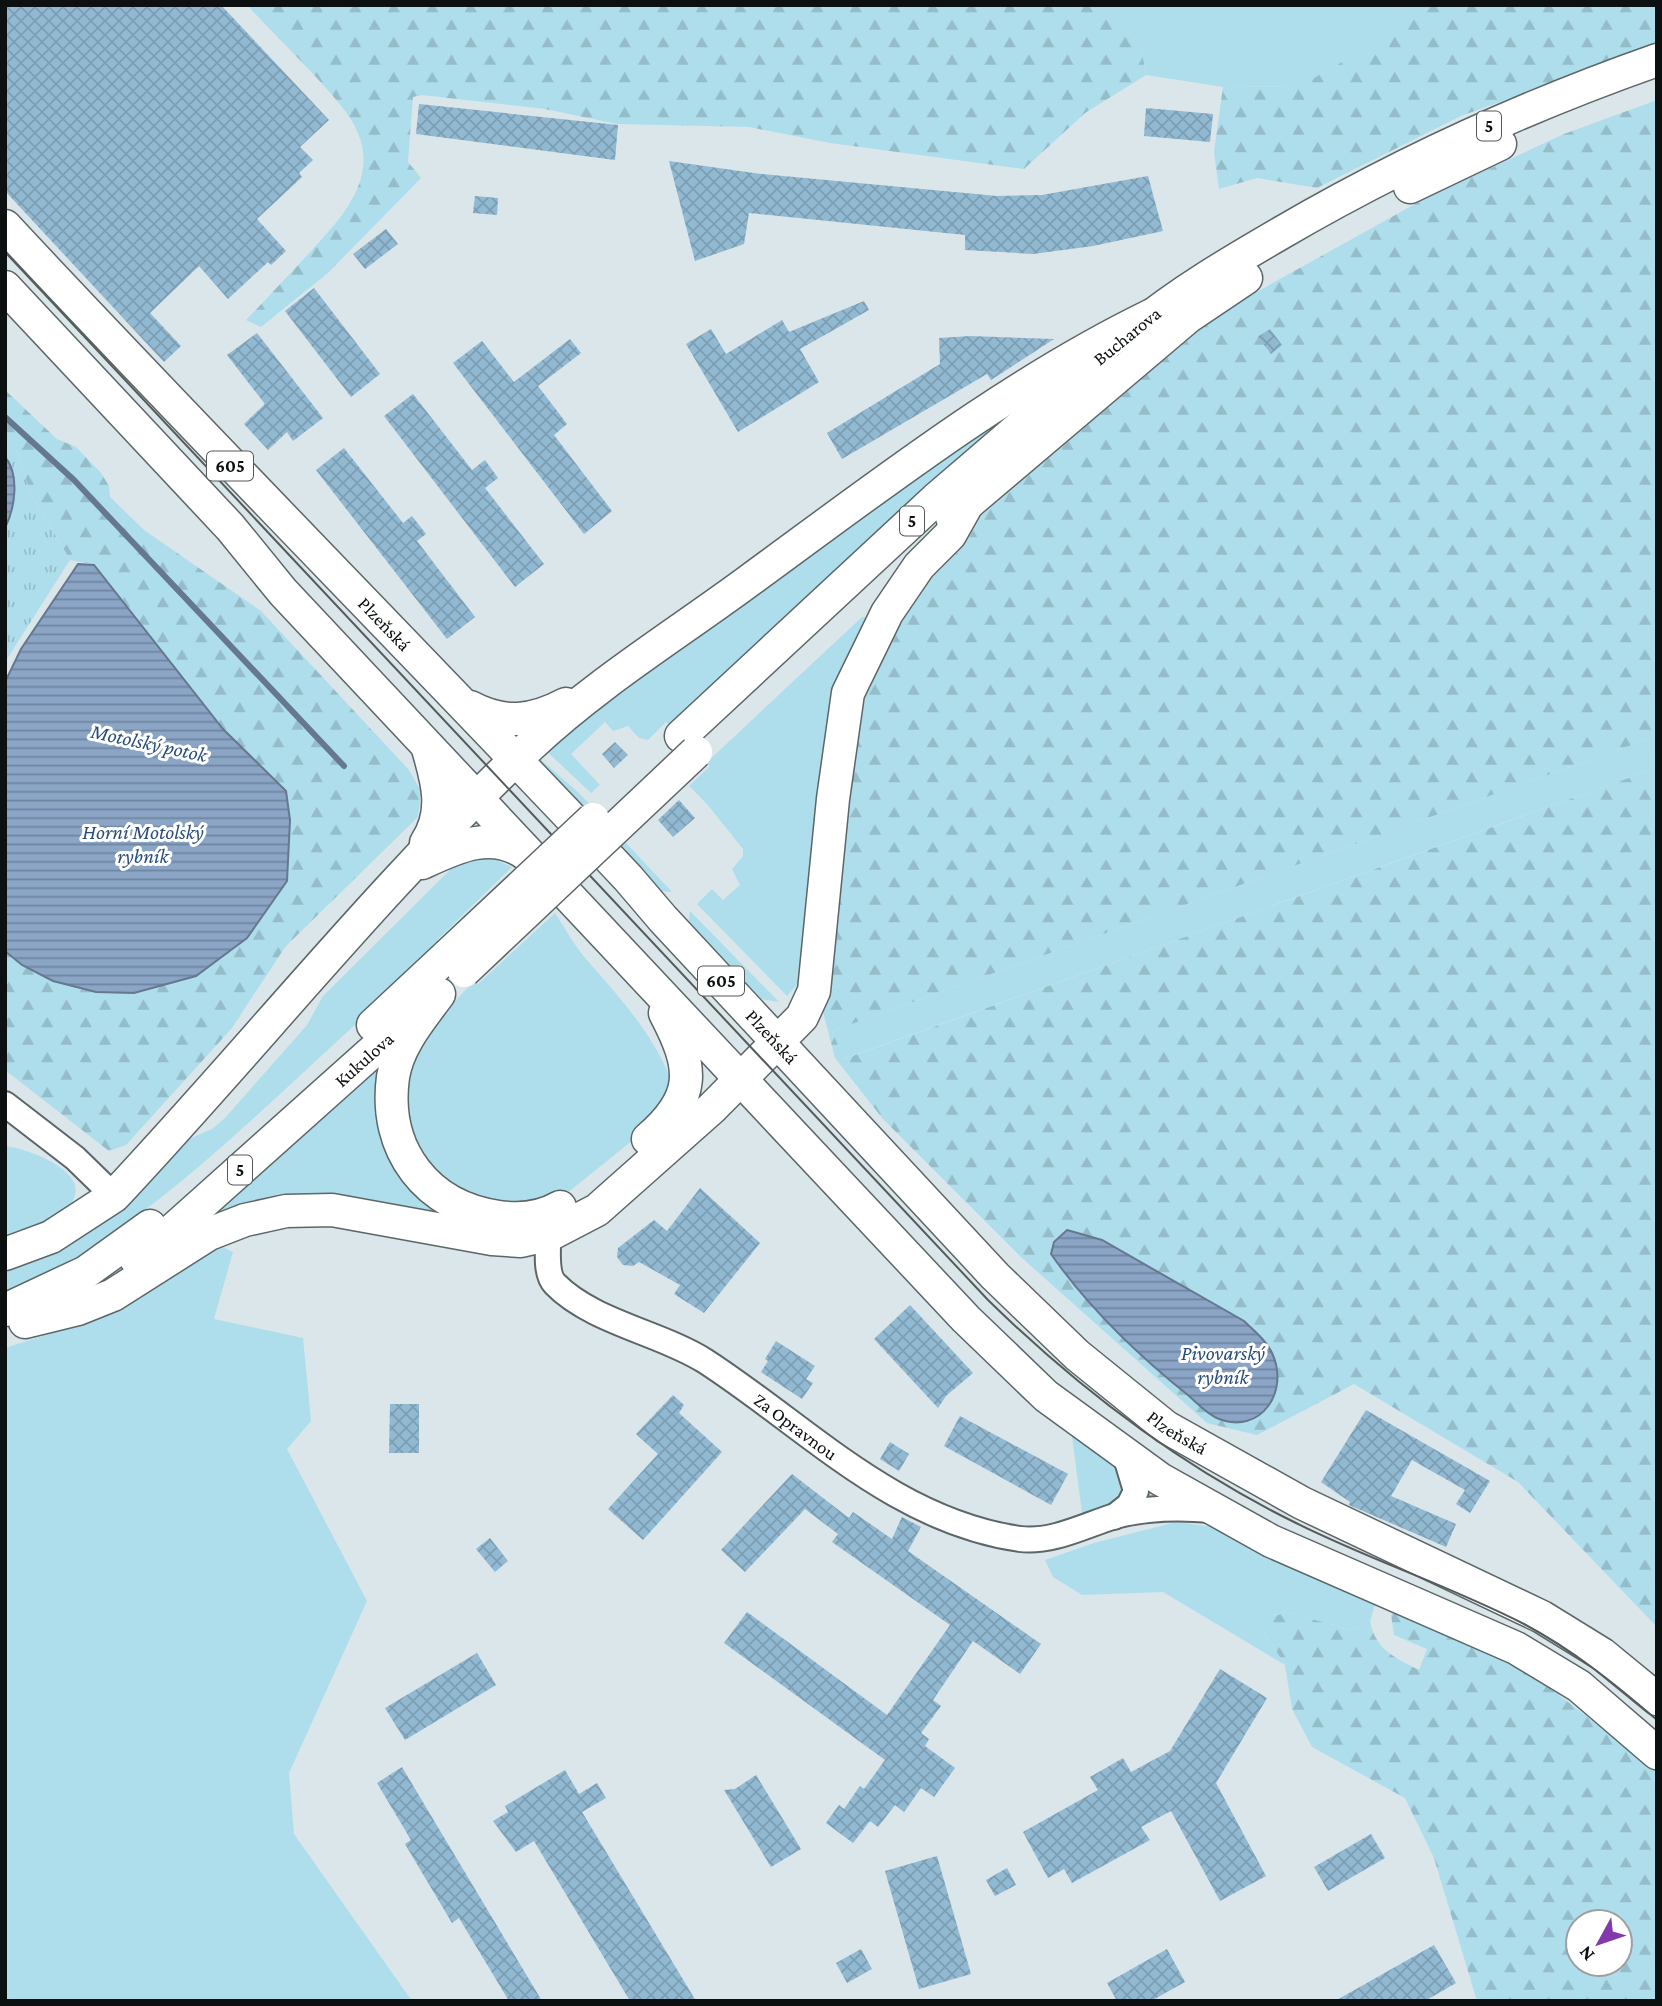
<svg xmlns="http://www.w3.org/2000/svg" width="1662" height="2006" font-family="'Crimson Pro',serif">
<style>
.grass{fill:#aedeec}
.forest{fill:url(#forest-firs);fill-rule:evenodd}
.park{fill:url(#park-tufts)}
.water{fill:url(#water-rules);stroke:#657890;stroke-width:2}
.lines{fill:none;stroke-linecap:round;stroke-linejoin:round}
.stream{stroke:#657890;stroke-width:6}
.building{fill:url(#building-cross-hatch)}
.minor-casing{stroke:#5c6669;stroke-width:28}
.major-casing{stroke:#5c6669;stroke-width:35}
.minor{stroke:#fff;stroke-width:24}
.major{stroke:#fff;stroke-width:32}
.tram{stroke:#545b5d;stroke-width:2}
.major-bridge-casing{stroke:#5c6669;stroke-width:35;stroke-linecap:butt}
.major-bridge{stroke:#fff;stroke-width:32}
.labels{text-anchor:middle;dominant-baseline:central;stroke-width:6;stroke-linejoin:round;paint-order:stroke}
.shield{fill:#fff;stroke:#555858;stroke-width:2}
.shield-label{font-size:18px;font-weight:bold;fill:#0c1011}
.street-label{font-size:19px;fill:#0c1011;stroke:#fff}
.water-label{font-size:21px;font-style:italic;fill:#294d7a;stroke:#fff}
</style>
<defs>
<pattern id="forest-firs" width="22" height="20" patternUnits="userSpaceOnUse" patternTransform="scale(1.75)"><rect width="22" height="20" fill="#aedeec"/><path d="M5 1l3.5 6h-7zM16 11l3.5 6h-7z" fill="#94bdc9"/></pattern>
<pattern id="park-tufts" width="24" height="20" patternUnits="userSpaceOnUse" patternTransform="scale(1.75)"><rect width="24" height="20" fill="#aedeec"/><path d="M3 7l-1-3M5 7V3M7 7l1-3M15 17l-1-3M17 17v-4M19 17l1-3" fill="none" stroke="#94bdc9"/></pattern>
<pattern id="water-rules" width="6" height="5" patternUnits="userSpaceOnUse" patternTransform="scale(1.75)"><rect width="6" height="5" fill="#8ba5c6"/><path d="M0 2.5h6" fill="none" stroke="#70859f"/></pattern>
<pattern id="building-cross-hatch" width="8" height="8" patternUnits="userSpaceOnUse" patternTransform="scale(1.75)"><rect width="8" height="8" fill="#91b9d2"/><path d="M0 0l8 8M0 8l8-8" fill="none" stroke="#7c9eb3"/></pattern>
</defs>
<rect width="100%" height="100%" fill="#dae6ea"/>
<g class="grass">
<polygon points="1107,5 1406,5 1389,36 1300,86 1223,87 1146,75 1141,46"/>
<polygon points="1022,406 672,727 666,722 648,740 639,738 628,726 613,731 605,722 571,754 600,785 591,793 541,746 584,721 884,495"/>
<polygon points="862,617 866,618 844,667 826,727 801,980 787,996 697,904 712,889 723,900 740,885 732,869 743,856 743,849 707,804 689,786 710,766 706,763"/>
<polygon points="1657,736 1657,768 843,1059 832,1031"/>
<polygon points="532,752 579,793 672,892 657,891"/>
<path d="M 461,859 L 496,860 L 512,867 L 436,941 L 440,946 C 386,996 333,1045 279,1095 C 193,1174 112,1246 5,1296 L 5,1269 L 178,1144 L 212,1129 L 225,1118 L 307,1025 L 323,996 Z"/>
<polygon points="690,911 779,1002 755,998 688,923"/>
<path d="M 555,913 C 565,928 574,945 586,959 C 620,998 651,1031 671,1079 L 679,1080 L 643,1132 L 571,1190 L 552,1200 L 503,1208 L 437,1179 L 406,1128 L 406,1067 L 439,1018 L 474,981 L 478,984 Z"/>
<polygon points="387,1046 399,1172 411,1190 447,1218 191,1228"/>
<path d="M 5,1146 C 27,1148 96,1173 70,1205 C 57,1221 24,1228 5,1235 Z"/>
<polygon points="213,1242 233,1252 214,1319 303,1338 311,1421 287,1449 367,1601 289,1773 294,1834 412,2001 5,2001 5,1348 68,1328 117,1305"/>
<path d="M 1071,1429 C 1091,1443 1151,1478 1115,1508 C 1107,1514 1092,1516 1083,1520 Z"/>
<polygon points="1176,1522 1214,1527 1376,1602 1370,1621 1351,1630 1287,1612 1264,1632 1285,1665 1163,1592 1082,1595 1053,1577 1045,1560 1094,1543"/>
</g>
<g class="forest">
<path d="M 247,5 L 1107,5 L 1141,46 L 1146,75 L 1085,113 L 1024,169 L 830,143 L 749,127 L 617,124 L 545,109 L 422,95 L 413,97 L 408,162 L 421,178 L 328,273 L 261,327 L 246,320 C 268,297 290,274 312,250 C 352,207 388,164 342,107 C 313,71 278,39 247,5 Z"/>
<polygon points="1406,5 1657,5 1657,45 1461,116 1317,188 1257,178 1219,189 1214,152 1223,87 1300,86 1388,36"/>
<path d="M 1657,100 L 1657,736 L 832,1031 L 844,1059 L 1657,768 L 1657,1627 L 1518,1482 L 1354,1384 L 1257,1435 L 1207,1423 L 1022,1258 L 883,1119 L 835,1058 L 823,1012 L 831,995 L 849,801 L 865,698 L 902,622 L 933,577 L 964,546 L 982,515 L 1198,331 L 1244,299 L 1424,199 L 1564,134 ZM 1068,1279 L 1252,1421 L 1233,1424 L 1215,1418 L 1162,1374 Z"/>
<path d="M 5,390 L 57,439 L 76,447 L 101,473 L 109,486 L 110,497 L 144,530 L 261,611 L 409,770 L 421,791 L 418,817 L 285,947 L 232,1028 L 126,1145 L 109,1151 L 5,1070 L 5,951 C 33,974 61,983 96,992 L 286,790 L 223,729 L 95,565 L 70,560 L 30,492 L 16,450 L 5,443 Z"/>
<path d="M 1394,1610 L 1499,1655 L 1534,1676 L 1657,1770 L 1657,2001 L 1477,2001 L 1434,1858 L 1405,1798 L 1312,1747 L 1292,1709 L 1285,1665 L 1264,1632 L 1273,1617 L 1287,1612 L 1351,1630 L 1370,1621 C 1375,1649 1395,1658 1419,1670 L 1427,1649 L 1394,1635 L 1391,1615 ZM 1578,1922 L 1620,1922 L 1620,1964 L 1578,1964 Z"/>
</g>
<polygon class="park" points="5,443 16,450 30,492 70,560 5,662"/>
<g class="water">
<path d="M 5,457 C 20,475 15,508 5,528 Z"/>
<polygon points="78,564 94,565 223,729 286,791 290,820 287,881 247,938 196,976 134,993 96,992 53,981 22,965 5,951 5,682 21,649"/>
<path d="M 1067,1230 L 1102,1240 L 1244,1321 C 1254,1331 1266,1340 1272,1353 C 1290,1391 1261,1435 1219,1419 C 1208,1415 1198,1404 1189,1396 C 1139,1356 1088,1307 1051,1254 L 1054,1242 Z"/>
</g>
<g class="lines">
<polyline class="stream" points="5,417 74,480 344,766"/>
</g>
<g class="building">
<polygon points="5,5 221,5 329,120 300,147 313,160 299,173 302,177 257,219 286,251 271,265 268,262 228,299 199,266 150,313 181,346 164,362 5,191"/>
<polygon points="419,104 618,125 615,160 416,134"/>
<polygon points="1146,108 1213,114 1210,142 1144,136"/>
<polygon points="669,161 761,174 997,196 1042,195 1148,176 1163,231 1093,246 1033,254 965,250 965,235 749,213 744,244 695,261"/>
<polygon points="475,196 498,198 497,215 473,213"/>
<polygon points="386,229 398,244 365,269 353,254"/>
<polygon points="314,288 380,374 351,397 285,311"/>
<polygon points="864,301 869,310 800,349 819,382 738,432 686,344 711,329 726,354 782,320 789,332"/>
<polygon points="1270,329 1282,345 1271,354 1258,337"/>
<polygon points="257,333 323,418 293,441 287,432 268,450 244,424 265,404 227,355"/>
<polygon points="970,336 1054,339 991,380 987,374 842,459 827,433 940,364 939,338"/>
<polygon points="570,339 581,353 538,386 567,424 554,435 612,511 584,534 453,363 482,341 514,382"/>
<polygon points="413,394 472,470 485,460 498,478 485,488 544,564 515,587 384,416"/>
<polygon points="344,448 403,523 412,516 426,534 417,541 475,617 447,639 316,470"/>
<polygon points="615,742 628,755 614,768 602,754"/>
<polygon points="679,800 695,818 673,837 658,820"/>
<polygon points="700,1188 760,1243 704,1313 674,1294 680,1285 639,1262 633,1266 623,1265 617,1257 618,1248 654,1220 667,1231"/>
<polygon points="910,1305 973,1373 946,1396 938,1408 874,1339"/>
<polygon points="776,1341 815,1366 806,1379 813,1383 802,1399 761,1372 768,1361 765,1359"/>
<polygon points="673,1395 684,1405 679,1413 722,1452 643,1540 608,1509 658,1454 636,1434"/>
<polygon points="390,1404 419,1404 419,1453 389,1453"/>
<polygon points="1366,1410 1490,1481 1470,1513 1456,1504 1465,1490 1412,1460 1391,1496 1456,1524 1446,1547 1349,1505 1350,1502 1321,1482"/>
<polygon points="960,1416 1068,1474 1051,1505 944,1446"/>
<polygon points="890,1442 909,1454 899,1471 880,1459"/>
<polygon points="792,1474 849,1518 853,1512 892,1539 902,1517 921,1527 908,1551 1041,1644 1020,1674 973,1641 933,1700 941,1706 921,1733 929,1739 925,1746 955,1768 934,1797 921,1788 904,1812 895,1805 878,1827 870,1821 853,1843 826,1823 839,1805 844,1809 860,1786 864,1789 885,1760 724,1643 747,1612 887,1715 950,1625 832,1542 838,1534 805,1509 745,1572 721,1550"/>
<polygon points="490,1538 508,1561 495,1572 476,1549"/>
<polygon points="477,1653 496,1685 405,1740 385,1708"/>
<polygon points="1220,1669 1267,1698 1216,1783 1266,1876 1220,1901 1171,1811 1141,1827 1150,1840 1072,1883 1064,1869 1048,1878 1023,1832 1098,1790 1090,1777 1123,1758 1131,1772 1170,1751"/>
<polygon points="402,1767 436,1824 542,2001 509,2001 459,1918 452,1923 405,1844 411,1840 377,1783"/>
<polygon points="565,1770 579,1794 597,1783 606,1798 582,1812 696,2001 630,2001 534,1841 516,1852 493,1821 508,1812 505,1806"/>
<polygon points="756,1775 801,1849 771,1867 724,1790 735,1789"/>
<polygon points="1371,1834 1385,1858 1328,1891 1314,1867"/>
<polygon points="937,1856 971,1974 919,1989 885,1871"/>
<polygon points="1007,1868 1016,1885 995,1896 986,1880"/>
<polygon points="1434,1945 1456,1983 1425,2001 1335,2001"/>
<polygon points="861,1949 872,1969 847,1983 836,1963"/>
<polygon points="1167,1949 1185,1982 1151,2001 1117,2001 1107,1983"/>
</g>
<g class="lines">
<defs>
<g id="minor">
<polyline points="5,1104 75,1158 114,1196"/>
<path id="s1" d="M 548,1217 C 551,1235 542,1271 555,1284 C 592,1322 661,1333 705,1361 C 807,1427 894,1521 1020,1539 C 1051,1543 1084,1526 1112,1517 C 1145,1507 1178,1507 1212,1510"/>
<polyline points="1114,1517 1129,1505 1136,1491 1125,1454"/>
</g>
<g id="major">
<polyline points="1410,187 1500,144"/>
<path id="s2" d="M 5,226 C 210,446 422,659 628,878 L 663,919 L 995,1276 L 1077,1355 L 1166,1427 L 1302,1503 L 1542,1617 L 1602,1654 L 1657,1699"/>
<polyline points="5,287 230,527 283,592 966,1319 1046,1396 1160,1479 1271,1541 1516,1648 1579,1686 1657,1753"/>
<path d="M 1135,329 C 1180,292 1231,262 1281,233 C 1401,163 1526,106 1657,60"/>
<polyline points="952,517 1188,317 1246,278"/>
<path d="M 470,707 C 504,725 532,722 566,704"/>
<polyline points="681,736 936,499 1098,360"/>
<path d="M 426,843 C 446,812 438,783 428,749"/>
<path d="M 422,863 C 456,847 493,829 527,855"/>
<path d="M 439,994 C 420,1020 398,1045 393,1077 C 383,1150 427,1207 499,1217 C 520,1220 541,1218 560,1207"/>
<polyline points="373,1025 448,955"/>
<path d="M 648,1139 C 697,1097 694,1068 665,1013"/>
<path d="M 5,1254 L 51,1237 L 114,1196 C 254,1047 381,886 530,746 C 597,683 677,634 750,580 C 879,486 1008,385 1152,315"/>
<path id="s3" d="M 136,1259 L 166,1236 L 412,1016"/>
<polyline points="5,1310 86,1272 150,1226"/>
<polyline points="25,1322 78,1309 113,1295 209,1234 245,1220 286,1211 332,1210 492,1239 521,1241 551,1234 597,1210 712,1108 802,1017 814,991 833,799 848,693 887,613 919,566 950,535 968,503"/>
</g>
</defs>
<use href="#minor" class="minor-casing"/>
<use href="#major" class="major-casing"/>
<use href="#minor" class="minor"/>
<use href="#major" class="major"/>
<path class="tram" d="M 5,252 L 988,1300 C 1080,1390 1180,1466 1296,1523 C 1370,1560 1450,1586 1524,1624 C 1573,1650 1615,1684 1657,1720"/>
<defs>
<g id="major-bridge">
<polyline points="448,955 593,819"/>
<polyline points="464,971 696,752"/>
</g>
</defs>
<use href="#major-bridge" class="major-bridge-casing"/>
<use href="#major-bridge" class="major-bridge"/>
</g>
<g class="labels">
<g class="shield">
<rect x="1477" y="111.5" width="24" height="29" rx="5"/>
<rect x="207" y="451.5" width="46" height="29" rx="5"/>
<rect x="900" y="506.5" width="24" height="29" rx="5"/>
<rect x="698" y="966.5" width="46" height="29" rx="5"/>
<rect x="228" y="1155.5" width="24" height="29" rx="5"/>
</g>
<g class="shield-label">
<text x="1489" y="126">5</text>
<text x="230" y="466">605</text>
<text x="912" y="521">5</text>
<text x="721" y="981">605</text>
<text x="240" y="1170">5</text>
</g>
<g class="street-label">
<text transform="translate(1127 336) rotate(-39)">Bucharova</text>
<text stroke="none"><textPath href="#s2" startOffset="550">Plzeňská</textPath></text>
<text stroke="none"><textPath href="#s2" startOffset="1116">Plzeňská</textPath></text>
<text stroke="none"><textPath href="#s3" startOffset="303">Kukulova</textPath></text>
<text stroke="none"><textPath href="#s1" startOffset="350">Za Opravnou</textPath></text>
<text stroke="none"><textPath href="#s2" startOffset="1684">Plzeňská</textPath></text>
</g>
<g class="water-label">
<text transform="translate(149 743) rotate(12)">Motolský potok</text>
<text x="143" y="832">Horní Motolský<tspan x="143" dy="24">rybník</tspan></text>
<text x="1223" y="1353">Pivovarský<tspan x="1223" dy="24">rybník</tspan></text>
</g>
</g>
<rect width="1662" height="2006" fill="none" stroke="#0c1011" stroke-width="14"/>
<g transform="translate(1599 1943) rotate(230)"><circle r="33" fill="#ffffff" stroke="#9e9fa0" stroke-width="2"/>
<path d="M0-5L12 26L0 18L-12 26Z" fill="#8239ab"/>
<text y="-10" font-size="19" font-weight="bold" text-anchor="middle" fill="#0c1011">N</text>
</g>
</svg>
